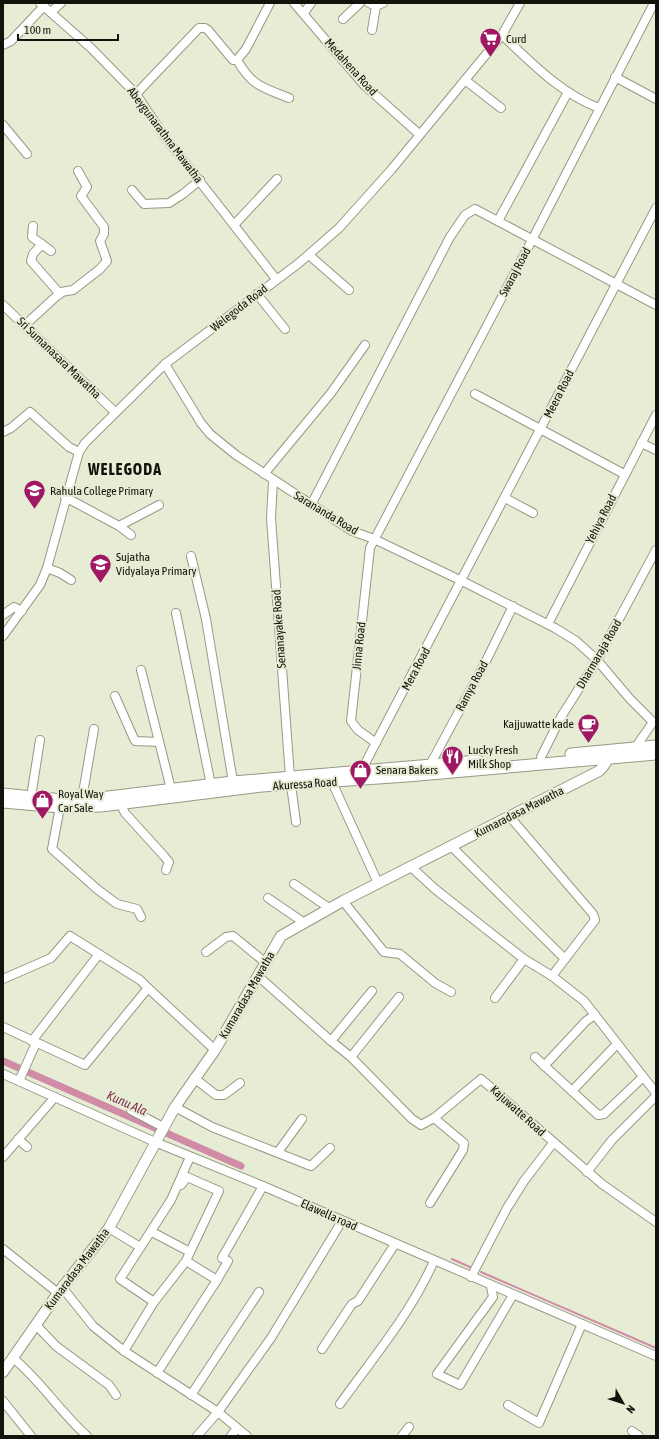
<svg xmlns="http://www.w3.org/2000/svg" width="659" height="1439" font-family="'Asap Condensed',sans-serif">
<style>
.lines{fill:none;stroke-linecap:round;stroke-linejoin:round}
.stream{stroke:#d08ba7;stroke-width:2}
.canal{stroke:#d08ba7;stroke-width:7}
.minor-casing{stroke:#959a84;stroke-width:10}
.major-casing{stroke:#959a84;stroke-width:12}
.highway-casing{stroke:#959a84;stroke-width:13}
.minor{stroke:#fff;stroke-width:8}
.major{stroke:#fff;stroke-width:10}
.highway{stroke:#fff;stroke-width:11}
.labels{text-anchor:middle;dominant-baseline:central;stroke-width:4;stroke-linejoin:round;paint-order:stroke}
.poi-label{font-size:12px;fill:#12130b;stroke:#e7ecd4;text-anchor:start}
.street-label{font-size:12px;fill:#12130b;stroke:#e7ecd4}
.water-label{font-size:13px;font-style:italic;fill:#812f56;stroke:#e7ecd4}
.district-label{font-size:16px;font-weight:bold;letter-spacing:1px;fill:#12130b;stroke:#e7ecd4}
</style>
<rect width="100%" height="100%" fill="#e7ecd4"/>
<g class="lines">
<g class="stream">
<polyline points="452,1259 472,1268"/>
<polyline points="481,1272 656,1348"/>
</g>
<polyline class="canal" points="3,1061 241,1166"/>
<defs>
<g id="minor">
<polyline points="40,3 91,48 136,94 165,137 276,279"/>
<polyline points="294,3 364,85 419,134"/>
<polyline points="369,3 376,6 383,3"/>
<polyline points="51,12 61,3"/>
<polyline points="304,13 311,3"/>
<polyline points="343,19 360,3"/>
<polyline points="372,30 376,6"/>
<path d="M 502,35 C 531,62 561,94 599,108"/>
<polyline points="3,45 11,41 44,6"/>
<path d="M 237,60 C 252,86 262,87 289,98"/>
<polyline points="615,77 656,99"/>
<polyline points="465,80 501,108"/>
<polyline points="136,94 199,28 205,28 208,30 233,60 237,60 246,49 270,3"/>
<polyline points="3,125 27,154"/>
<polyline points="132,190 144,204 169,203 183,194 200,180"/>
<polyline points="498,221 568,92"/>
<polyline points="234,225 277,179"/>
<polyline points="33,226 32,237 51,251"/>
<polyline points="42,244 33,254 31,261 60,294"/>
<polyline points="309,255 349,290"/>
<polyline points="257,294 285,329"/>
<polyline points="3,305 115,412"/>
<polyline points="25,325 61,292 73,290 100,269 107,261 100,241 104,234 104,227 81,196 87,187 78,171"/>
<polyline points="165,364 201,423 210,434 236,455 352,531 374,539 462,581 555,628 576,641 597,660 630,699 653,722 635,748"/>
<polyline points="475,394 624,474"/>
<polyline points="3,432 11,428 30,412 69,447 79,452"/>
<polyline points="641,443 656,450"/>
<polyline points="264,474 331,393 365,345"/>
<polyline points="273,481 271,518 290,777"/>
<polyline points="65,497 119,526 131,535"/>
<polyline points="505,498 533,513"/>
<polyline points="311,505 450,237 465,215 475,209 656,305"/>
<polyline points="119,526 159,505"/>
<polyline points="191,556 206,619 233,782"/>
<polyline points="47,568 60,573 71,580"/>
<polyline points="176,613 211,785"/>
<polyline points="3,615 14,607 22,611"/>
<polyline points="548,624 656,415"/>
<polyline points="3,636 40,585 47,568 79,452 85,443 165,364 299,263 339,228 391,170 502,35 520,3"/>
<polyline points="141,670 171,789"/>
<polyline points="115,696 135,741 159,742"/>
<polyline points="376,743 358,730 351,721 370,548 532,240 654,3"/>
<polyline points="541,757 561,717 597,660 656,550"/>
<polyline points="430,765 486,661 513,606"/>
<polyline points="359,775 656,208"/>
<polyline points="332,782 378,883"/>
<polyline points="291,785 296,822"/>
<polyline points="31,797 40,740"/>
<polyline points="82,799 94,729"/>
<polyline points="121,805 125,813 164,856 169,862 166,870"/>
<polyline points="60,807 52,849 97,889 117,904 137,909 141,917"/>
<polyline points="510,817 593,914 595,920 552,976"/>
<polyline points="451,846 565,959"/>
<polyline points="410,866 435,889 524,959 552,976 584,1001 656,1093 655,1097 612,1140 587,1172"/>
<polyline points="294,884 329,908"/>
<polyline points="268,898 303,922"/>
<polyline points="343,901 384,952 400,954 435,983 451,992"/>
<polyline points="206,952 226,937 233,936 266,963"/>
<polyline points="258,976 331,1041 351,1057 412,1119 421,1125 434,1118 481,1079 602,1184 656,1222"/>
<polyline points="3,979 51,958 70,936 140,980 148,988 85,1065 3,1027"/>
<polyline points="148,988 215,1050"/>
<polyline points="495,998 524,959"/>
<polyline points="32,1041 99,954"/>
<polyline points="331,1041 372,991"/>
<polyline points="351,1057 399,997"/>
<polyline points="535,1057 598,1115 604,1114 643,1077"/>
<polyline points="544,1066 586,1021 595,1015"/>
<polyline points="3,1074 155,1142 263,1186 656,1356"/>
<polyline points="194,1078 216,1095 224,1095 240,1083"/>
<polyline points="19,1081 36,1043"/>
<polyline points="572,1091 617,1044"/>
<polyline points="175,1107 212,1127 311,1166 330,1148"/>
<polyline points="131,1110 163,1127"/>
<polyline points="18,1139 27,1147"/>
<polyline points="278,1152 302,1119"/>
<polyline points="3,1157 55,1097"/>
<polyline points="181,1185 187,1177 219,1191 190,1252"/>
<polyline points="430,1203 463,1150 464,1143 434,1118"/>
<polyline points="109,1228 140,1247"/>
<polyline points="3,1249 58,1293"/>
<polyline points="471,1277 507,1208 524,1181 553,1143"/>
<polyline points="217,1280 228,1261 222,1258 263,1186"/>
<polyline points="491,1286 493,1297 437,1374 460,1385 513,1295"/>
<polyline points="62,1287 93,1326 124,1351 218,1412 247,1436"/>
<polyline points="154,1302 120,1279 171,1200 190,1157"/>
<polyline points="36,1325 56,1346 109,1385 116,1395"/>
<polyline points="322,1349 352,1304 358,1301 395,1244"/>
<polyline points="124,1351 154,1302 186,1261 190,1252 152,1232"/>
<path d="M 13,1358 C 41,1381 60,1412 87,1436"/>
<polyline points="157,1373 217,1280 186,1261"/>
<polyline points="191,1395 259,1292"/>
<polyline points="3,1401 31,1436"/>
<path d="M 340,1404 C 373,1358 411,1313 434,1261"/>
<polyline points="508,1405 539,1423 582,1324"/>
<polyline points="632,1431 639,1436"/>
<polyline points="197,1436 218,1412 271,1338 342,1221"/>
<polyline points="231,1436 237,1428"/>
<polyline points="402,1436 409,1427"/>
</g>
<path id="major" d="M 3,1372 L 58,1293 L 109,1228 L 175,1107 L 215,1050 L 281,936 L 343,901 L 599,771 C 605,765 608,761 607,753"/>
<g id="highway">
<polyline points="571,754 656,746"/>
<polyline points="3,794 62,800 100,798 233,782 478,761"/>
<polyline points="3,802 60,807 101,806 262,786 407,776 656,754"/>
</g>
</defs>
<use href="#minor" class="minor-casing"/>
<use href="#major" class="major-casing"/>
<use href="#highway" class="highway-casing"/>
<use href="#minor" class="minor"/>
<use href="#major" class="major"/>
<use href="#highway" class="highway"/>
</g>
<defs>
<symbol id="supermarket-pin" viewBox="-11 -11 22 30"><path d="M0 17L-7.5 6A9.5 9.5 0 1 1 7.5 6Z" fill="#a01763" stroke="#e7ecd4"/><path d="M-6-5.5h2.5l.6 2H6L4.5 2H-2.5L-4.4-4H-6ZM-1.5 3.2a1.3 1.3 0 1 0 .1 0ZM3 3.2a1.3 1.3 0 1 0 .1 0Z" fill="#fff"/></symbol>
<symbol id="school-pin" viewBox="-11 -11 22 30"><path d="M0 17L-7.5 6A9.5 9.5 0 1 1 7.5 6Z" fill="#a01763" stroke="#e7ecd4"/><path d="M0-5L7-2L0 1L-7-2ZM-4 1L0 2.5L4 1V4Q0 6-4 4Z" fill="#fff"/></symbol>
<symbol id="cafe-pin" viewBox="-11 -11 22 30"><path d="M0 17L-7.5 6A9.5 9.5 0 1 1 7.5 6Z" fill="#a01763" stroke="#e7ecd4"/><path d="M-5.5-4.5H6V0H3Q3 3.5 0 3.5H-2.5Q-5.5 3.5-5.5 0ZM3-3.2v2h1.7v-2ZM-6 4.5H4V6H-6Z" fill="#fff"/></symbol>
<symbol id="restaurant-pin" viewBox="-11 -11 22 30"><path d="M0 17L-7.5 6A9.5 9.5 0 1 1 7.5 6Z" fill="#a01763" stroke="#e7ecd4"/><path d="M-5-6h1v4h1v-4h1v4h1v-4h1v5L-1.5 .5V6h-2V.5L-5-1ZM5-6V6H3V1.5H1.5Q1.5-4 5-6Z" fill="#fff"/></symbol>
<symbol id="shop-pin" viewBox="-11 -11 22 30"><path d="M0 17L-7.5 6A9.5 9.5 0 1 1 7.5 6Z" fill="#a01763" stroke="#e7ecd4"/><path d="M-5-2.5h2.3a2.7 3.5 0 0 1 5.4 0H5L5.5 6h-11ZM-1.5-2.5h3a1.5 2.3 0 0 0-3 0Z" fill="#fff"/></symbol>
</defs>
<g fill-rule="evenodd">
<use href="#supermarket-pin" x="478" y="26" width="25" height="34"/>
<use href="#school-pin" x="22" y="478" width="25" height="34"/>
<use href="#school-pin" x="88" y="552" width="25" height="34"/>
<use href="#cafe-pin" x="576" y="712" width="25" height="34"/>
<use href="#restaurant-pin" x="440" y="744" width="25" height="34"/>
<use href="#shop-pin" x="348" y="758" width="25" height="34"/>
<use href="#shop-pin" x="30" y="788" width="25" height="34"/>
</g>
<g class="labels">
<g class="poi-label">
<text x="506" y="39">Curd</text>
<text x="50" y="491">Rahula College Primary</text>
<text x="116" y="557">Sujatha<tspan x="116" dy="14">Vidyalaya Primary</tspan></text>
<text x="574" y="724" text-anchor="end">Kajjuwatte kade</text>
<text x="468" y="750">Lucky Fresh<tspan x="468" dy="14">Milk Shop</tspan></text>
<text x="376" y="770">Senara Bakers</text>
<text x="58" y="794">Royal Way<tspan x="58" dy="14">Car Sale</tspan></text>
</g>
<g class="street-label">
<text transform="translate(351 67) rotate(48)">Medahena Road</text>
<text transform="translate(165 135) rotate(53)">Abeygunarathna Mawatha</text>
<text transform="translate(515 272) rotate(-62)">Swaraj Road</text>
<text transform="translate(239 308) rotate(-38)">Welegoda Road</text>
<text transform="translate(59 358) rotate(44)">Sri Sumanasara Mawatha</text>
<text transform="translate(559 394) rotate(-63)">Meera Road</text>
<text transform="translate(326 513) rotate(31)">Sarananda Road</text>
<text transform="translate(601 519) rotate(-63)">Yehiya Road</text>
<text transform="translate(279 629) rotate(-94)">Senanayake Road</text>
<text transform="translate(359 646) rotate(-84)">Jinna Road</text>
<text transform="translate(599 654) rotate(-60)">Dharmaraja Road</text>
<text transform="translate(416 669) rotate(-62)">Mera Road</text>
<text transform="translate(472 686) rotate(-62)">Ramya Road</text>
<text transform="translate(305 784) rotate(-4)">Akuressa Road</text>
<text transform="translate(519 812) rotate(-27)">Kumaradasa Mawatha</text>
<text transform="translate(247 995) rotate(-60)">Kumaradasa Mawatha</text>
<text transform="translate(518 1111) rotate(42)">Kajuwatte Road</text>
<text transform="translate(329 1215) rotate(24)">Elawella road</text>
<text transform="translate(77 1269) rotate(-53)">Kumaradasa Mawatha</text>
</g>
<g class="water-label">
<text transform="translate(127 1103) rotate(24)">Kunu Ala</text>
</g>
<g class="district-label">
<text x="125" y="469">WELEGODA</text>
</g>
</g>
<rect width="659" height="1439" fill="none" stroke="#12130b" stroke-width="8"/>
<g transform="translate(623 1403) rotate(129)" stroke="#e7ecd4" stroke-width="3" paint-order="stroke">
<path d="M0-3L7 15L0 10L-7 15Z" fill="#12130b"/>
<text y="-6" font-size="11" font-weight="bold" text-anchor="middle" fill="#12130b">N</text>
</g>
<path d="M18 34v6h100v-6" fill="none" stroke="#12130b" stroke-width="2"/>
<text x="24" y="34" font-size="12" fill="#12130b" stroke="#e7ecd4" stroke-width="3" paint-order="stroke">100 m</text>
</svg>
